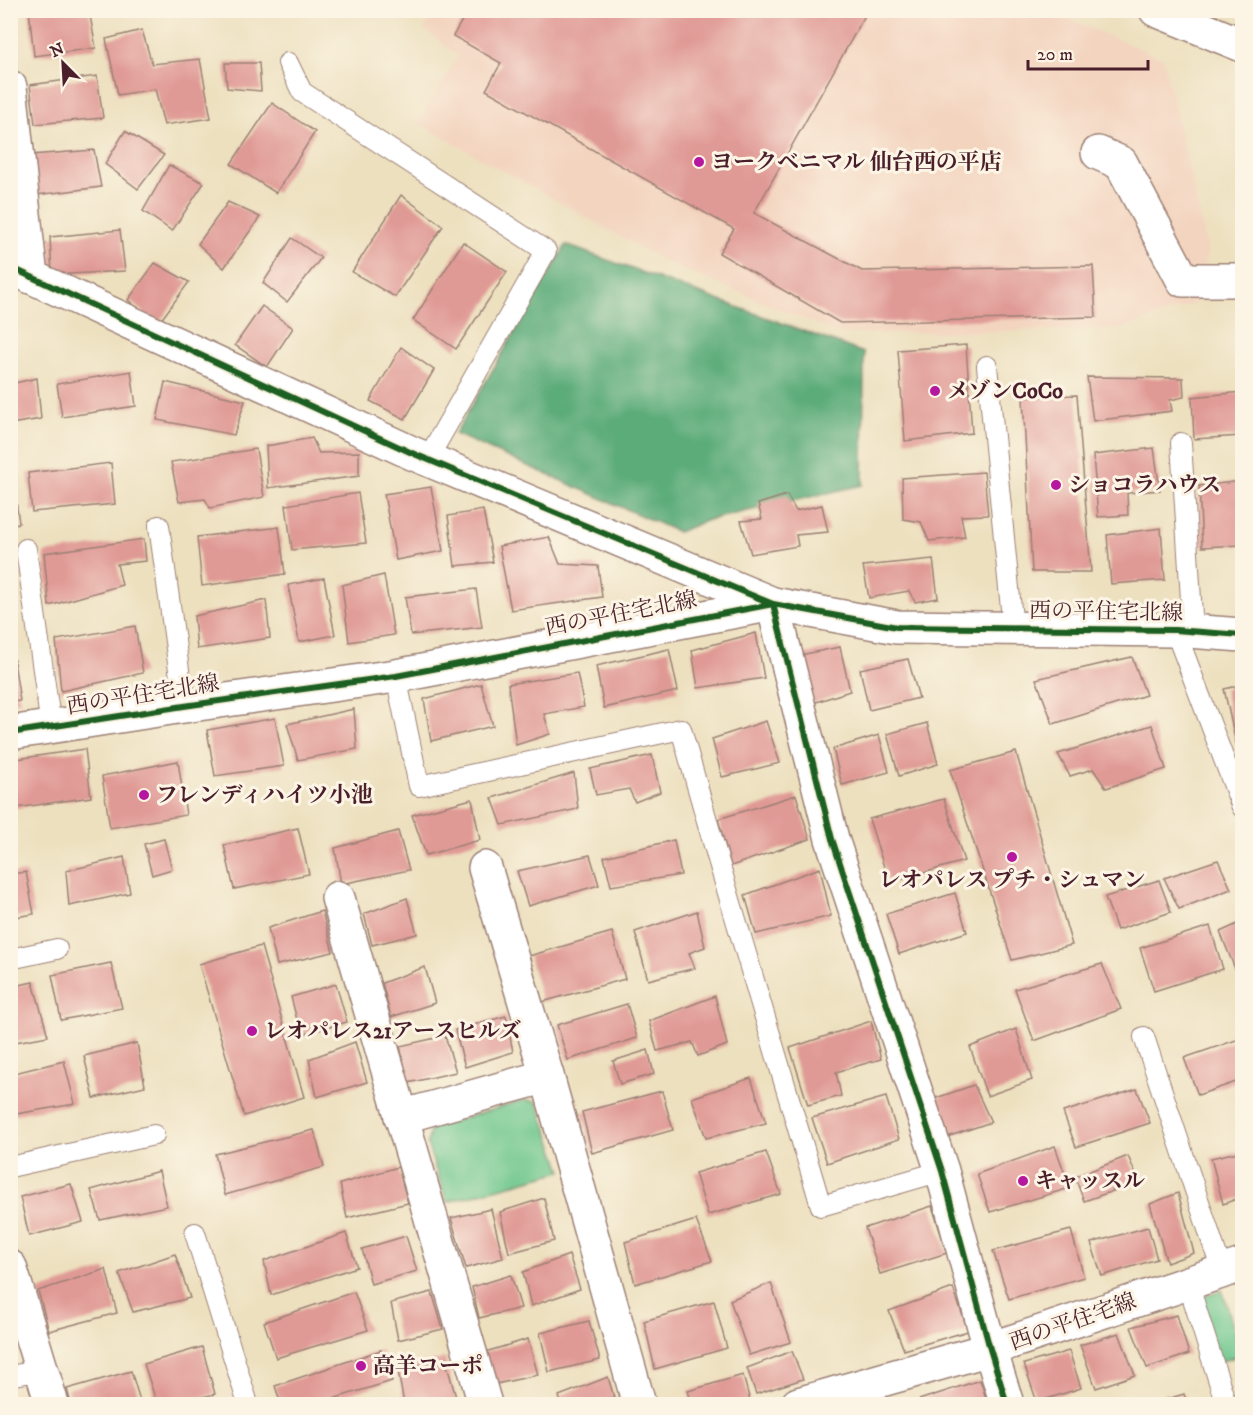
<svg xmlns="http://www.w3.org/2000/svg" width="1253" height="1415" font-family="'IM FELL DW Pica','Noto Serif JP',serif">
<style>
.built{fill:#f3d4bf}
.green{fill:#6fc78e;stroke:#5c735c;stroke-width:1.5}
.forest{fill:#5bac79;stroke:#526652;stroke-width:1.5}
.building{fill:#e09a95}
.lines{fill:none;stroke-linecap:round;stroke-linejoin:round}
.service-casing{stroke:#9c8075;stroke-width:22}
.minor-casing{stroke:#9c8075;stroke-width:36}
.tertiary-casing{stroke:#9c8075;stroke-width:36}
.service{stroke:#fff;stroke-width:20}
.minor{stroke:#fff;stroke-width:33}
.tertiary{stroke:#fff;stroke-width:33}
.cycleway-casing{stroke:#fcf5e5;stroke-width:10}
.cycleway{stroke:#1b5e20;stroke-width:6}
.poi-dot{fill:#b5179e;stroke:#fcf5e5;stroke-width:2}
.labels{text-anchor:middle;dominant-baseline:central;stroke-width:6;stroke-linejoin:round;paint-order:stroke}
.poi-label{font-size:22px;font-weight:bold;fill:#4a1f2b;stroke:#fcf5e5;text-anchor:start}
.street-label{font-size:22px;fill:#4a1f2b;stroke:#fcf5e5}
</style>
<rect width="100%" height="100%" fill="#fcf5e5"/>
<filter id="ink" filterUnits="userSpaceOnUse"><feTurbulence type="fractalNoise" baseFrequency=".0167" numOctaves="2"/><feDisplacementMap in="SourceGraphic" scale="12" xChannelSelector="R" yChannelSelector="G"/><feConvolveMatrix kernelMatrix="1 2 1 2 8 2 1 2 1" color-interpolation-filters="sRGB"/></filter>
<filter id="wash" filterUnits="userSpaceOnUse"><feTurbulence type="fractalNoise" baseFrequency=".008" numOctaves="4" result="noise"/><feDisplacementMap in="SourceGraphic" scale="24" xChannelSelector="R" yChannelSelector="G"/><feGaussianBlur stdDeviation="1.35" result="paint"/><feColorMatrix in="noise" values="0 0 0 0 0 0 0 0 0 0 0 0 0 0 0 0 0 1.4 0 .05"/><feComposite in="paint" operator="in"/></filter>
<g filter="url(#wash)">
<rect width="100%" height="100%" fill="#ede0bf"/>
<polygon class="built" points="433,11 1049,11 1163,58 1208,250 1195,303 1122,329 840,334 667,263 418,123 458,56 424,29"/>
<g class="green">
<polygon points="524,1100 537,1102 562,1171 447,1202 427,1144 431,1128"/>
<polygon points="1222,1290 1242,1355 1204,1366 1197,1298"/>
</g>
<polygon class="forest" points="566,245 864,353 863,485 708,520 678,532 455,434"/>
<g id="blocks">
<g class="building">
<polygon points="29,10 89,10 96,48 34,56"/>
<polygon points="468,10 868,10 754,213 862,271 1093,266 1096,317 840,323 719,253 734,229 486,90 501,63 453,36"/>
<polygon points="142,30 152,64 200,59 211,118 164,125 155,89 118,95 106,39"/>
<polygon points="225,63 259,63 261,91 227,88"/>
<polygon points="97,76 103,118 35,124 30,85"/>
<polygon points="272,103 315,132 276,193 231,164"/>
<polygon points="125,131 164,155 138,189 105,164"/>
<polygon points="94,150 101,187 36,195 31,155"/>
<polygon points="169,165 204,183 172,231 143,211"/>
<polygon points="401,195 443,226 395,297 352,272"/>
<polygon points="228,202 260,217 224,268 198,244"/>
<polygon points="120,230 125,271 52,275 50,237"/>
<polygon points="292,238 321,258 287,302 263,283"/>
<polygon points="463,242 507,272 456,349 413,320"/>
<polygon points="155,263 189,282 158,324 128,300"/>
<polygon points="262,306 293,328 267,367 235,345"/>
<polygon points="966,345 972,433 905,441 898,350"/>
<polygon points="401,347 434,370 405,419 370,401"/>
<polygon points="131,371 136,406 62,417 57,384"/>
<polygon points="1087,377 1183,378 1184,397 1170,400 1172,411 1093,421"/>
<polygon points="37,378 41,419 10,424 10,384"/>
<polygon points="165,382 245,401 234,435 157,420"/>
<polygon points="1242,392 1242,436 1194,439 1192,397"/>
<polygon points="1077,395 1091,572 1032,572 1023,397"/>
<polygon points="312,438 319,453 359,452 359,476 268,488 266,446"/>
<polygon points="1154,448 1160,490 1127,493 1128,515 1098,517 1093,455"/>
<polygon points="256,449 264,497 210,508 205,499 179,502 171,462"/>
<polygon points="111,463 115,504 32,512 28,473"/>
<polygon points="984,472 988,515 961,516 965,537 929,541 921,522 903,519 902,478"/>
<polygon points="1242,481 1242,545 1202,547 1199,486"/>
<polygon points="10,485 14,485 19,523 10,527"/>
<polygon points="431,487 443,551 396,560 384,494"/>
<polygon points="358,493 366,543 292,550 286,505"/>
<polygon points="787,495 796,511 822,505 828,532 796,535 798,546 751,554 741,521 762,519 758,504"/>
<polygon points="483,510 493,562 455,566 448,516"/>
<polygon points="279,527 285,574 202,586 197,537"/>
<polygon points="1161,528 1165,580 1111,584 1107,535"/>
<polygon points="549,537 560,564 598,566 602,597 511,610 499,546"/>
<polygon points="144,539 146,561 117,564 122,585 49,606 44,553"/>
<polygon points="933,559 938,598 915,602 909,591 869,598 863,566"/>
<polygon points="384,575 394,635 349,642 342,585"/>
<polygon points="324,578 335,635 299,642 288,585"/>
<polygon points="476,589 482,627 411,635 405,597"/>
<polygon points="266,600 270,638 197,649 194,616"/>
<polygon points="135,626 143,673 61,691 56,640"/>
<polygon points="756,633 764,678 698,688 692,650"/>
<polygon points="840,647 850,691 813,703 800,655"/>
<polygon points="10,648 12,648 20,701 10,702"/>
<polygon points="669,649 678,691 604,708 596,666"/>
<polygon points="1132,657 1146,695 1053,724 1036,679"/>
<polygon points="908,659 919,698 869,710 860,669"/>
<polygon points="577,673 584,707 544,714 550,734 516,745 508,684"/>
<polygon points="481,684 493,726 431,741 424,699"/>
<polygon points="1242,685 1242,741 1236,743 1224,689"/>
<polygon points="354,709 357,749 298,760 287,724"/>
<polygon points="275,718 284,766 215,776 207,730"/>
<polygon points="766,721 780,763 722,777 712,739"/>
<polygon points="927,723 938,764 899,776 887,734"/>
<polygon points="1152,725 1166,769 1106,788 1093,769 1070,776 1058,754"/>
<polygon points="879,735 889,772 842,785 833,749"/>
<polygon points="85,749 91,797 10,809 10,760"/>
<polygon points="1016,752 1072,945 1012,960 950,770"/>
<polygon points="652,755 660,792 635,802 629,789 596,795 590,769"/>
<polygon points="178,761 186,815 110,828 102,776"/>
<polygon points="574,773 578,809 502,825 492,798"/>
<polygon points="796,795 810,839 731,866 718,819"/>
<polygon points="472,799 480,840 426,855 412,815"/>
<polygon points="944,799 964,861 889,883 869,819"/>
<polygon points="298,828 309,874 234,889 224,845"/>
<polygon points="398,831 409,870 341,884 335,848"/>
<polygon points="164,839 172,869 152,875 144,844"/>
<polygon points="674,840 681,875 611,886 604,857"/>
<polygon points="590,855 599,885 528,906 517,871"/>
<polygon points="124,857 130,893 69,906 66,871"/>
<polygon points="1218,860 1231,889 1179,909 1164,878"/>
<polygon points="820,868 831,916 756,934 745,895"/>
<polygon points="26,872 34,914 10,918 10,874"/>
<polygon points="1159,880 1171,912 1117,930 1105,897"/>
<polygon points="955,893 967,932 899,954 886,914"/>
<polygon points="407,898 417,934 372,945 364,914"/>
<polygon points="322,911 333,952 277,965 268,928"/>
<polygon points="697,911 705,947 689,953 695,968 648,980 635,932"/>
<polygon points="1242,922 1242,986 1220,932"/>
<polygon points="1210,926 1223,969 1154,991 1140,948"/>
<polygon points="612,932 625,979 542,1002 529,956"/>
<polygon points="261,946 304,1097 244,1116 199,964"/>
<polygon points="111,963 122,1008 61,1020 52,975"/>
<polygon points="1102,964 1121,1009 1034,1041 1015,989"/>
<polygon points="425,967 435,1003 391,1017 382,983"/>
<polygon points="33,982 48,1036 10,1043 10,987"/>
<polygon points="336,984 347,1022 301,1035 291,997"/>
<polygon points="715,996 727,1045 698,1056 692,1042 657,1051 649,1021"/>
<polygon points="627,1004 637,1038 568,1060 557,1025"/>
<polygon points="506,1016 513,1052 465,1067 455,1030"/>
<polygon points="871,1021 881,1059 836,1072 841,1096 808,1105 790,1048"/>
<polygon points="1016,1029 1032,1080 987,1096 970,1047"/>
<polygon points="445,1036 456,1072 408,1083 400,1046"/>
<polygon points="1242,1038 1242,1080 1198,1095 1184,1058"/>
<polygon points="355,1042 367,1082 317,1097 309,1059"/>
<polygon points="137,1043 145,1086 94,1098 84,1056"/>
<polygon points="648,1050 654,1074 620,1084 613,1061"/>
<polygon points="64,1061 75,1104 10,1115 10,1074"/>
<polygon points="751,1078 766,1123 706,1138 692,1098"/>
<polygon points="974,1085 991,1122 947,1137 933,1099"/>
<polygon points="1137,1089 1150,1123 1076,1147 1063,1112"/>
<polygon points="662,1091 673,1130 592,1153 582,1112"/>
<polygon points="886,1097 899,1139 827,1163 812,1118"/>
<polygon points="314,1130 324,1167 225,1195 215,1154"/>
<polygon points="1055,1146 1070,1188 990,1212 977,1174"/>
<polygon points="1242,1151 1242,1197 1223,1204 1211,1158"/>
<polygon points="766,1152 781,1194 708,1215 695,1173"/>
<polygon points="1128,1156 1139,1182 1084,1201 1075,1177"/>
<polygon points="398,1167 408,1203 347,1218 340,1184"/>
<polygon points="159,1171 167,1206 100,1220 91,1190"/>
<polygon points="71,1184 83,1222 29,1236 20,1197"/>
<polygon points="1178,1193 1194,1253 1167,1263 1150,1204"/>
<polygon points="544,1198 554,1241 509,1253 500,1212"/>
<polygon points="932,1206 947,1253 880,1274 865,1228"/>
<polygon points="491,1209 503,1258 466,1268 451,1218"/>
<polygon points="696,1220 712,1261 635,1284 625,1242"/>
<polygon points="1148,1227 1157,1259 1102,1276 1091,1243"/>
<polygon points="1071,1230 1084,1277 1009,1299 993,1251"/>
<polygon points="346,1233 357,1267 271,1295 264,1261"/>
<polygon points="406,1236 417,1271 371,1284 362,1249"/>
<polygon points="175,1254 190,1298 133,1312 119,1273"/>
<polygon points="569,1255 580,1289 531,1306 523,1272"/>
<polygon points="106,1269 117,1313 49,1331 38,1291"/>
<polygon points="511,1275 521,1308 479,1318 472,1287"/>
<polygon points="771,1283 791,1342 749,1355 730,1300"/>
<polygon points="953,1288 968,1331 904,1350 889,1311"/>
<polygon points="354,1292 368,1330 276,1358 264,1322"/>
<polygon points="432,1292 443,1329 398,1340 391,1303"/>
<polygon points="714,1301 727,1348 655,1369 644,1321"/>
<polygon points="1177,1315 1189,1354 1147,1368 1131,1327"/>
<polygon points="589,1321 600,1360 549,1372 540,1333"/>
<polygon points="1119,1333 1135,1375 1096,1388 1080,1345"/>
<polygon points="528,1339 538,1375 491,1385 482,1353"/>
<polygon points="202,1347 215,1394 172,1404 157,1404 144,1364"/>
<polygon points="381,1350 392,1381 316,1404 281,1404 275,1386"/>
<polygon points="792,1351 803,1379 756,1394 747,1368"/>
<polygon points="1069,1351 1081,1388 1037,1402 1024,1364"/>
<polygon points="445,1358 457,1401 437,1404 404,1404 398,1371"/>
<polygon points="131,1371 141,1404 71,1404 67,1389"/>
<polygon points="743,1375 750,1401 738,1404 692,1404 688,1391"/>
<polygon points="608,1377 616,1404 561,1404 559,1396"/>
<polygon points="980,1380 988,1404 921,1404 919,1400"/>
<polygon points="1184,1394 1187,1404 1150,1404"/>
</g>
</g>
</g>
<g filter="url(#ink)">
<use href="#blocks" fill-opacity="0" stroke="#9c8075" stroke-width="1.5"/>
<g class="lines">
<defs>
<g id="service">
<polyline points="288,63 302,92 546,251 427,460"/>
<polyline points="987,366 1013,629"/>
<polyline points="1181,443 1193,631"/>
<polyline points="159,526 184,706"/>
<polyline points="26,549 51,727"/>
<polyline points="1175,630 1242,807"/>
<polyline points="396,676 419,786 681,729 717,856 821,1206 942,1171"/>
<polyline points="10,959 57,949"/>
<polyline points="1144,1037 1222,1271"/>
<polyline points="10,1167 154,1135"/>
<polyline points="195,1233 248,1404"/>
<polyline points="1188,1283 1226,1404"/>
<polyline points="10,1376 42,1370"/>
</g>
<g id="minor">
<polyline points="10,87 31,277"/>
<polyline points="1098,153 1121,163 1183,280 1242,280"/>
<polyline points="10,267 412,453 773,604 832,839 942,1171 990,1349 1007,1404"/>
<polyline points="10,733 184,706 396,676 773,604 897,627 1175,630 1242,635"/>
<polyline points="485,868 547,1076 639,1404"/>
<polyline points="338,898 485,1404"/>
<polyline points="401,1117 547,1076"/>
<polyline points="10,1267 52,1404"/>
<polyline points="798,1404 990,1349 1242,1265"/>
</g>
<polyline id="tertiary" points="1156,10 1242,45"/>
</defs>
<use href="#service" class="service-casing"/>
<use href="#minor" class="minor-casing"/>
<use href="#tertiary" class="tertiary-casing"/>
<use href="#service" class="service"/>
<use href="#minor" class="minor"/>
<use href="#tertiary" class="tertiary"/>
<defs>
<g id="cycleway">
<polyline points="10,267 412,453 773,604 832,839 942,1171 990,1349 1007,1404"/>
<polyline points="10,733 184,706 396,676 773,604 897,627 1175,630 1242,635"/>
</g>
</defs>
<use href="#cycleway" class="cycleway-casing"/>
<use href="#cycleway" class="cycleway"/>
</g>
</g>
<g class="poi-dot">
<circle cx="699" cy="162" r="6"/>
<circle cx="935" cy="391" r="6"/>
<circle cx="1056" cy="485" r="6"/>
<circle cx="144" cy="795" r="6"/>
<circle cx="1012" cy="857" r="6"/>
<circle cx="252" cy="1031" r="6"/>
<circle cx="1023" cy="1181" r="6"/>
<circle cx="361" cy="1366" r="6"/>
</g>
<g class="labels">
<g class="poi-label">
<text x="711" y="162">ヨークベニマル 仙台西の平店</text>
<text x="947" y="391">メゾンCoCo</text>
<text x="1068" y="485">ショコラハウス</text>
<text x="156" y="795">フレンディハイツ小池</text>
<text x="1012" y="880" text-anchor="middle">レオパレス プチ・シュマン</text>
<text x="264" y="1031">レオパレス21アースヒルズ</text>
<text x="1035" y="1181">キャッスル</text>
<text x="373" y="1366">高羊コーポ</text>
</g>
<g class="street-label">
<text transform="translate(1106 612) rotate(1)">西の平住宅北線</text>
<text transform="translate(621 614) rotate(-11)">西の平住宅北線</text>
<text transform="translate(143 695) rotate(-9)">西の平住宅北線</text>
<text transform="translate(1073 1322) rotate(-19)">西の平住宅線</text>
</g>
</g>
<rect width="1253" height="1415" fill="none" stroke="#fcf5e5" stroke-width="36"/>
<g transform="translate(63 63) rotate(336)" stroke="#fcf5e5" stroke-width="4.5" paint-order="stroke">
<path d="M0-4.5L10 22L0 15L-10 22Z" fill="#4a1f2b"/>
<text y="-9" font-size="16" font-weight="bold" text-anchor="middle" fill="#4a1f2b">N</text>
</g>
<path d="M1028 60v9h120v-9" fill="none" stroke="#4a1f2b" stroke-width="3"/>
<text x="1037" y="60" font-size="18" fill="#4a1f2b" stroke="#fcf5e5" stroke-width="4.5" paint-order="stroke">20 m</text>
</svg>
